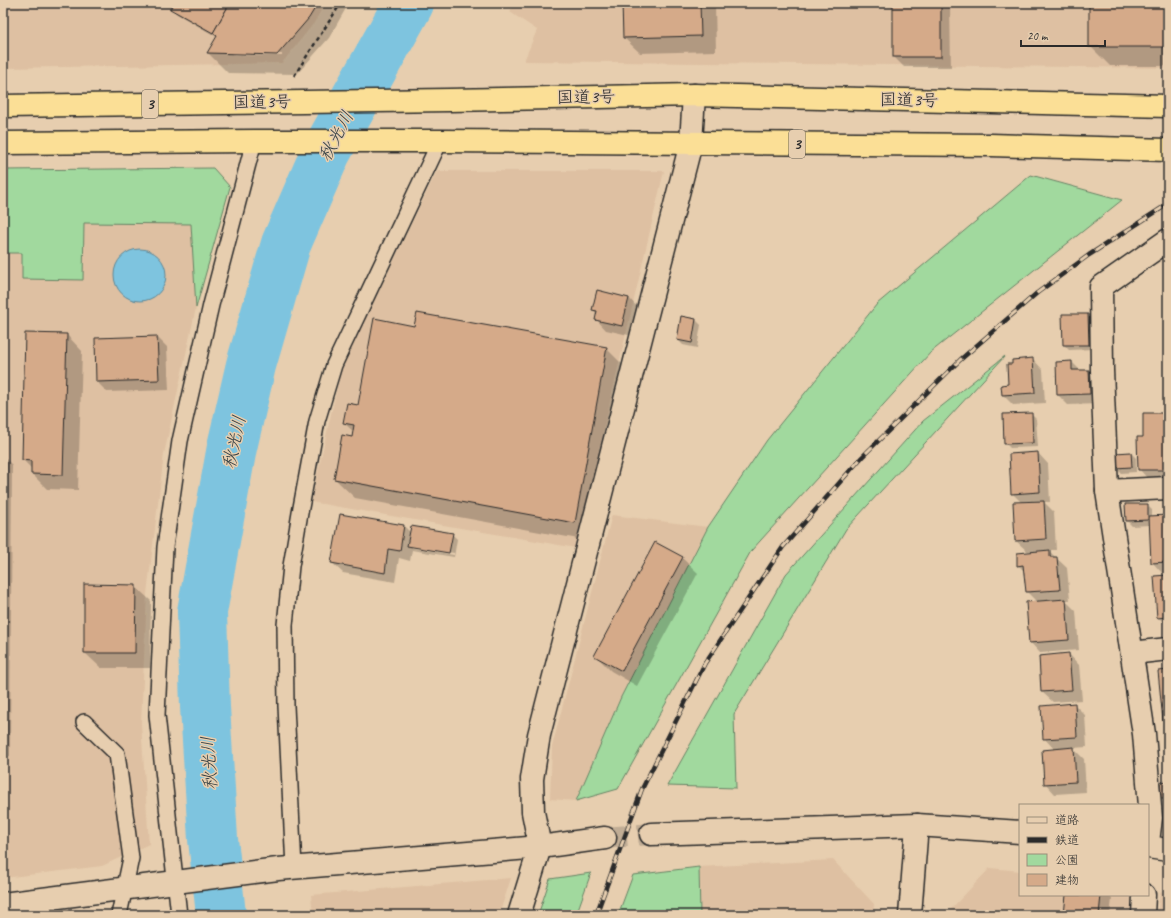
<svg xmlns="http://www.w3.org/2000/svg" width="1171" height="918" font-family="Caveat,'Klee One',sans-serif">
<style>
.built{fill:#dec0a2}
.green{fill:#a1d99e;stroke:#668264}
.water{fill:#7ec4df;stroke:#5d8797}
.shadow{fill:#0003;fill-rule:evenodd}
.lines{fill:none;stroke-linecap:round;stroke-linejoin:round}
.river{stroke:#7ec4df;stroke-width:50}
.building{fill:#d5aa89;stroke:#2b2b2b}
.secondary-tunnel{stroke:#c1ad95;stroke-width:22;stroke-dasharray:22 11;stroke-linecap:butt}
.lane-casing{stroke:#2b2b2b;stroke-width:18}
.street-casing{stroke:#2b2b2b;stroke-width:25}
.secondary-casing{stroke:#2b2b2b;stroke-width:25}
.highway-casing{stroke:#2b2b2b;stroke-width:25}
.path{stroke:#2b2b2b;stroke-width:2.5;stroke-dasharray:4 3;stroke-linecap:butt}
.lane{stroke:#e7ceaf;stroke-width:15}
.street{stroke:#e7ceaf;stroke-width:22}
.secondary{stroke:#e7ceaf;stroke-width:22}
.highway{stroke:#fbdf96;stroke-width:22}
.rail-casing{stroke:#2b2b2b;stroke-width:4.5}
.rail{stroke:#e7ceaf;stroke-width:3;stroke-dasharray:9;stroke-linecap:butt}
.labels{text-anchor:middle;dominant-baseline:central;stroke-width:3;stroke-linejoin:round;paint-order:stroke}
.shield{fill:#e7ceaf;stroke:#635c53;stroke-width:1}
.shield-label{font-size:16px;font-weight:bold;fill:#2b2b2b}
.street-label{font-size:17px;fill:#2b2b2b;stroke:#e7ceaf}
.water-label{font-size:18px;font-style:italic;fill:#374246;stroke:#e7ceaf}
</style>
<rect width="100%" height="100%" fill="#e7ceaf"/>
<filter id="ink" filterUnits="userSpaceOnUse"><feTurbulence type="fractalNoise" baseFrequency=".025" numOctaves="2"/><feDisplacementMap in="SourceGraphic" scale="8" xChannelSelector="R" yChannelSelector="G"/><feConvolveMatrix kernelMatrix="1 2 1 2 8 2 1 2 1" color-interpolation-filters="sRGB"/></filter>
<g filter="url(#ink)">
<g class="built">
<polygon points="3,3 325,3 314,23 282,63 3,68"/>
<polygon points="514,3 1168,3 1168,68 524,61 537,30 510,12"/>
<polygon points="213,168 230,187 196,308 164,454 147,594 141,723 149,844 102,866 3,878 3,170"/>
<polygon points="437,171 664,171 576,548 311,502 342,366"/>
<polygon points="612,515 708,527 621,697 576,801 550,799 552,747"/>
<polygon points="833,860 874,904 873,915 700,915 699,867"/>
<polygon points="990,868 1020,871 1020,895 1133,895 1132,915 950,915 950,910"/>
<polygon points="511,878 499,915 313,915 311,895"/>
<polygon points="1168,889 1168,915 1157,915 1160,893"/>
</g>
<g class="green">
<polygon points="213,168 230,187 196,308 191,224 84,223 83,280 22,279 22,253 3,253 3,170"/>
<polygon points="1031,175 1122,200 931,352 751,551 618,789 576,801 621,697 708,527 767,440 877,304"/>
<polygon points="1005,356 846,529 734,714 736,788 667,786 786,574 923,421"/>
<polygon points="699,867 700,915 618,915 633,875"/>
<polygon points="591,873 576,915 538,915 550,879"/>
</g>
<circle class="water" cx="140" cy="275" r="26"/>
<g class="shadow">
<path d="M 175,3 L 349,3 L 329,38 L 297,74 L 228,73 L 208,53 L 217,37 L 177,14 L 172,9 ZM 232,53 L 282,54 L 282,56 L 234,55 Z"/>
<polygon points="623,3 715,3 716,51 640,53 624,38"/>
<polygon points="894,3 949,3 950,4 951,67 904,67 894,57"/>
<polygon points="1090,3 1168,3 1168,66 1110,66 1090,46"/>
<polygon points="629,298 639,309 633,336 606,330 596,319 597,314 593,310"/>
<polygon points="1063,315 1088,315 1093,320 1094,349 1069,350 1064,345"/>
<polygon points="682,317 696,320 701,325 697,348 683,345 678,340"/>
<polygon points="67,335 82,351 78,490 47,489 32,474 32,469 23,460"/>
<polygon points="157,337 167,347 169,390 107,392 97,382 96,339"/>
<polygon points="606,348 626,368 595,542 355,498 335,479 353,438 354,432 344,423 358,407"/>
<polygon points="1033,359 1043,370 1045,403 1013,405 1003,395 1009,385"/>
<polygon points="1072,362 1081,371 1089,371 1099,381 1100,404 1068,405 1058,395"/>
<polygon points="1031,414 1036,419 1038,447 1010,448 1005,443"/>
<polygon points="1168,414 1168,480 1149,480 1139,469 1144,438"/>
<polygon points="1038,453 1048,464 1050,502 1044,502 1054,512 1056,550 1048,550 1067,568 1070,600 1065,600 1076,611 1079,650 1040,653 1030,642 1037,602 1027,592 1025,572 1018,565 1036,552 1036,551 1027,551 1016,541 1022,503 1012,493"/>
<polygon points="1131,453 1136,458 1136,472 1121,473 1116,468"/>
<polygon points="3,456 12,465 10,756 3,756"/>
<polygon points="1147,505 1152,510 1152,517 1168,516 1168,573 1162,573 1152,562 1150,525 1132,526 1127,521"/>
<path d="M 340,515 L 404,526 L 410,532 L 452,534 L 457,539 L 454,557 L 412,550 L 410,561 L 399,558 L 395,582 L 343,573 L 332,563 ZM 412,546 L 454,553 L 454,555 L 412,548 Z"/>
<polygon points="682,558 698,573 637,686 611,671 595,655"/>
<polygon points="1168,576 1168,627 1158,617"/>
<polygon points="135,586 151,601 150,668 101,668 85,653"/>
<polygon points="1069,654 1079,665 1082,700 1053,702 1042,692"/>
<polygon points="1168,671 1168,725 1164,721"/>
<polygon points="1074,704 1085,715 1087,747 1073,748 1084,759 1086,792 1055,794 1045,783 1055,750 1044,738"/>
<polygon points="1168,782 1168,803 1167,803 1162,797"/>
<polygon points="1067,895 1108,895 1112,899 1110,915 1065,915"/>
</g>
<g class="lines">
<polyline class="river" points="221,915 213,839 205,707 202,612 232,447 251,365 286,244 326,152 409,3"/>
</g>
<g class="building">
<polygon points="174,3 230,3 213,33 170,9"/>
<polygon points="230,3 318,3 309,18 277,55 207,53 217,36 213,33"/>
<polygon points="622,3 700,3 701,36 623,38"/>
<rect x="893" y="3" width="48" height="54"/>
<rect x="1089" y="3" width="79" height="44"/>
<polygon points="597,290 629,298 622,326 595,320 597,311 592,310"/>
<polygon points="417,313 607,347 575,523 334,479 342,435 352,437 354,425 343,423 347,403 358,405 374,318 414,326"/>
<polygon points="1062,314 1088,314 1089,345 1063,345"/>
<polygon points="681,316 696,319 692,343 677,340"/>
<polygon points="25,333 67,334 63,475 31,474 31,461 22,460"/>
<polygon points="157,336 159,380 96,382 95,338"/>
<polygon points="1033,358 1035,393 1002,395 1001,385 1008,384 1007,364 1012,364 1012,360"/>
<polygon points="1072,361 1072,370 1089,370 1090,394 1057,395 1056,362"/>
<polygon points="1032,413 1033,443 1004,444 1003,414"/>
<polygon points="1143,413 1168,413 1168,470 1138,470 1137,437 1143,437"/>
<polygon points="1038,452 1040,492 1011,494 1009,454"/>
<polygon points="1131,452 1132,467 1115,468 1115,453"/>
<polygon points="1044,501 1046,539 1015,541 1013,502"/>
<polygon points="1125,504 1148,504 1148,520 1126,521"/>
<polygon points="340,514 404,525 400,551 388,549 385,573 331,563"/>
<polygon points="1168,515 1168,562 1151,563 1149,516"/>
<polygon points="411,526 453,533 449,553 407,546"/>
<polygon points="655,542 683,557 622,671 594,656"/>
<polygon points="1050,550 1050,557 1057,557 1060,590 1026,592 1023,565 1017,566 1017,553"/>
<polygon points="1168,575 1168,628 1167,628 1167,617 1157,618 1154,576"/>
<polygon points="84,584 136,585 135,653 84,653"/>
<polygon points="1066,599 1069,640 1029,643 1026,602"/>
<polygon points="1069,653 1072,690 1041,692 1039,656"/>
<polygon points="1168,670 1168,721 1163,721 1158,671"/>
<polygon points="1075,703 1077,737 1043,739 1041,706"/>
<polygon points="1074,747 1076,782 1044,784 1042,750"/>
<polygon points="1168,781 1168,798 1161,798 1160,782"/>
<polygon points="1066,895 1101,895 1099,915 1064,915"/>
</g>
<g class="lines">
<polyline class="secondary-tunnel" points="605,838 651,834"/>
<defs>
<g id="lane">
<polyline points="84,722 117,754 131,858 119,915"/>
<polyline points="294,868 286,706 285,625 291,566 300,513 317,421 334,365 440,141"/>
<polyline points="179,915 157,715 165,547 180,441 211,305 254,141"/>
</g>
<g id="street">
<polyline points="1107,491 1168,488"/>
<polyline points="1132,653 1168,649"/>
<polyline points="1148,842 1151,818 1144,734 1107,491 1102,370 1101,287 1168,240"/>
<polyline points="519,915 540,847 533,812 532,779 539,735 691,143 694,95"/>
<polyline points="1143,915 1144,895"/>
</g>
<g id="secondary">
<polyline points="651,834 917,825 1020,832"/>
<polyline points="1148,847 1168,850"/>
<polyline points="3,904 278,869 540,847 605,838"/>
<polyline points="910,915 917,825"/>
</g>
<g id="highway">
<polyline points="3,106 449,100 694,95 1168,106"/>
<polyline points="3,143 254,141 440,141 991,145 1168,150"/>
</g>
</defs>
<use href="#lane" class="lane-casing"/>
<use href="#street" class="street-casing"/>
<use href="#secondary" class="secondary-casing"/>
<use href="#highway" class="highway-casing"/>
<polyline class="path" points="294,76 341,3"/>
<use href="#lane" class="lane"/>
<use href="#street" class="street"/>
<use href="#secondary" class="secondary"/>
<use href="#highway" class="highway"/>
<defs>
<polyline id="rail" points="596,915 642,789 705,663 783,547 862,457 960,360 1037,293 1089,255 1168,204"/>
</defs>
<use href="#rail" class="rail-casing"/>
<use href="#rail" class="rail"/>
</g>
</g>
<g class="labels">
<g class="shield">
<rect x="142" y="90" width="16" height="28" rx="3"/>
<rect x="789" y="130" width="16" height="28" rx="3"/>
</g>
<g class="shield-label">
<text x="150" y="104">3</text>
<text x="797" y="144">3</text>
</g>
<g class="street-label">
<text transform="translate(586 97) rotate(-1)">国道3号</text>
<text transform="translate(909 100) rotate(1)">国道3号</text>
<text transform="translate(262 102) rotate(-1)">国道3号</text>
</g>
<g class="water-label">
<text transform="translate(336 136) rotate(-62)">秋光川</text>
<text transform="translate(234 442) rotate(-78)">秋光川</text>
<text transform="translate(209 763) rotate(-93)">秋光川</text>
</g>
</g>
<rect width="1171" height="918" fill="none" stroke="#e7ceaf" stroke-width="16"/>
<rect x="8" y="8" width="1155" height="902" fill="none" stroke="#2b2b2b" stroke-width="1.5" filter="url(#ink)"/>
<rect x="1019" y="804" width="130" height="92" fill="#e7ceaf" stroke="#9c8d7a"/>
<rect x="1027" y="817" width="20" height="6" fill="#e7ceaf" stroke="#9c8d7a"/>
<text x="1055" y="824" font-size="12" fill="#2b2b2b">道路</text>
<rect x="1027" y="837" width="20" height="6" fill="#2b2b2b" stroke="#9c8d7a"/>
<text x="1055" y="844" font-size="12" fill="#2b2b2b">鉄道</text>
<rect x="1027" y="854" width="20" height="12" fill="#a1d99e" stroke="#9c8d7a"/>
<text x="1055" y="864" font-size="12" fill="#2b2b2b">公園</text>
<rect x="1027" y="874" width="20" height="12" fill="#d5aa89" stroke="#9c8d7a"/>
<text x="1055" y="884" font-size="12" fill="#2b2b2b">建物</text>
<path d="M1021 40v6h84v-6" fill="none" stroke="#2b2b2b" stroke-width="2"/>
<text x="1027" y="40" font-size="12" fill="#2b2b2b" stroke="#e7ceaf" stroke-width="3" paint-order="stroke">20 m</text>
</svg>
